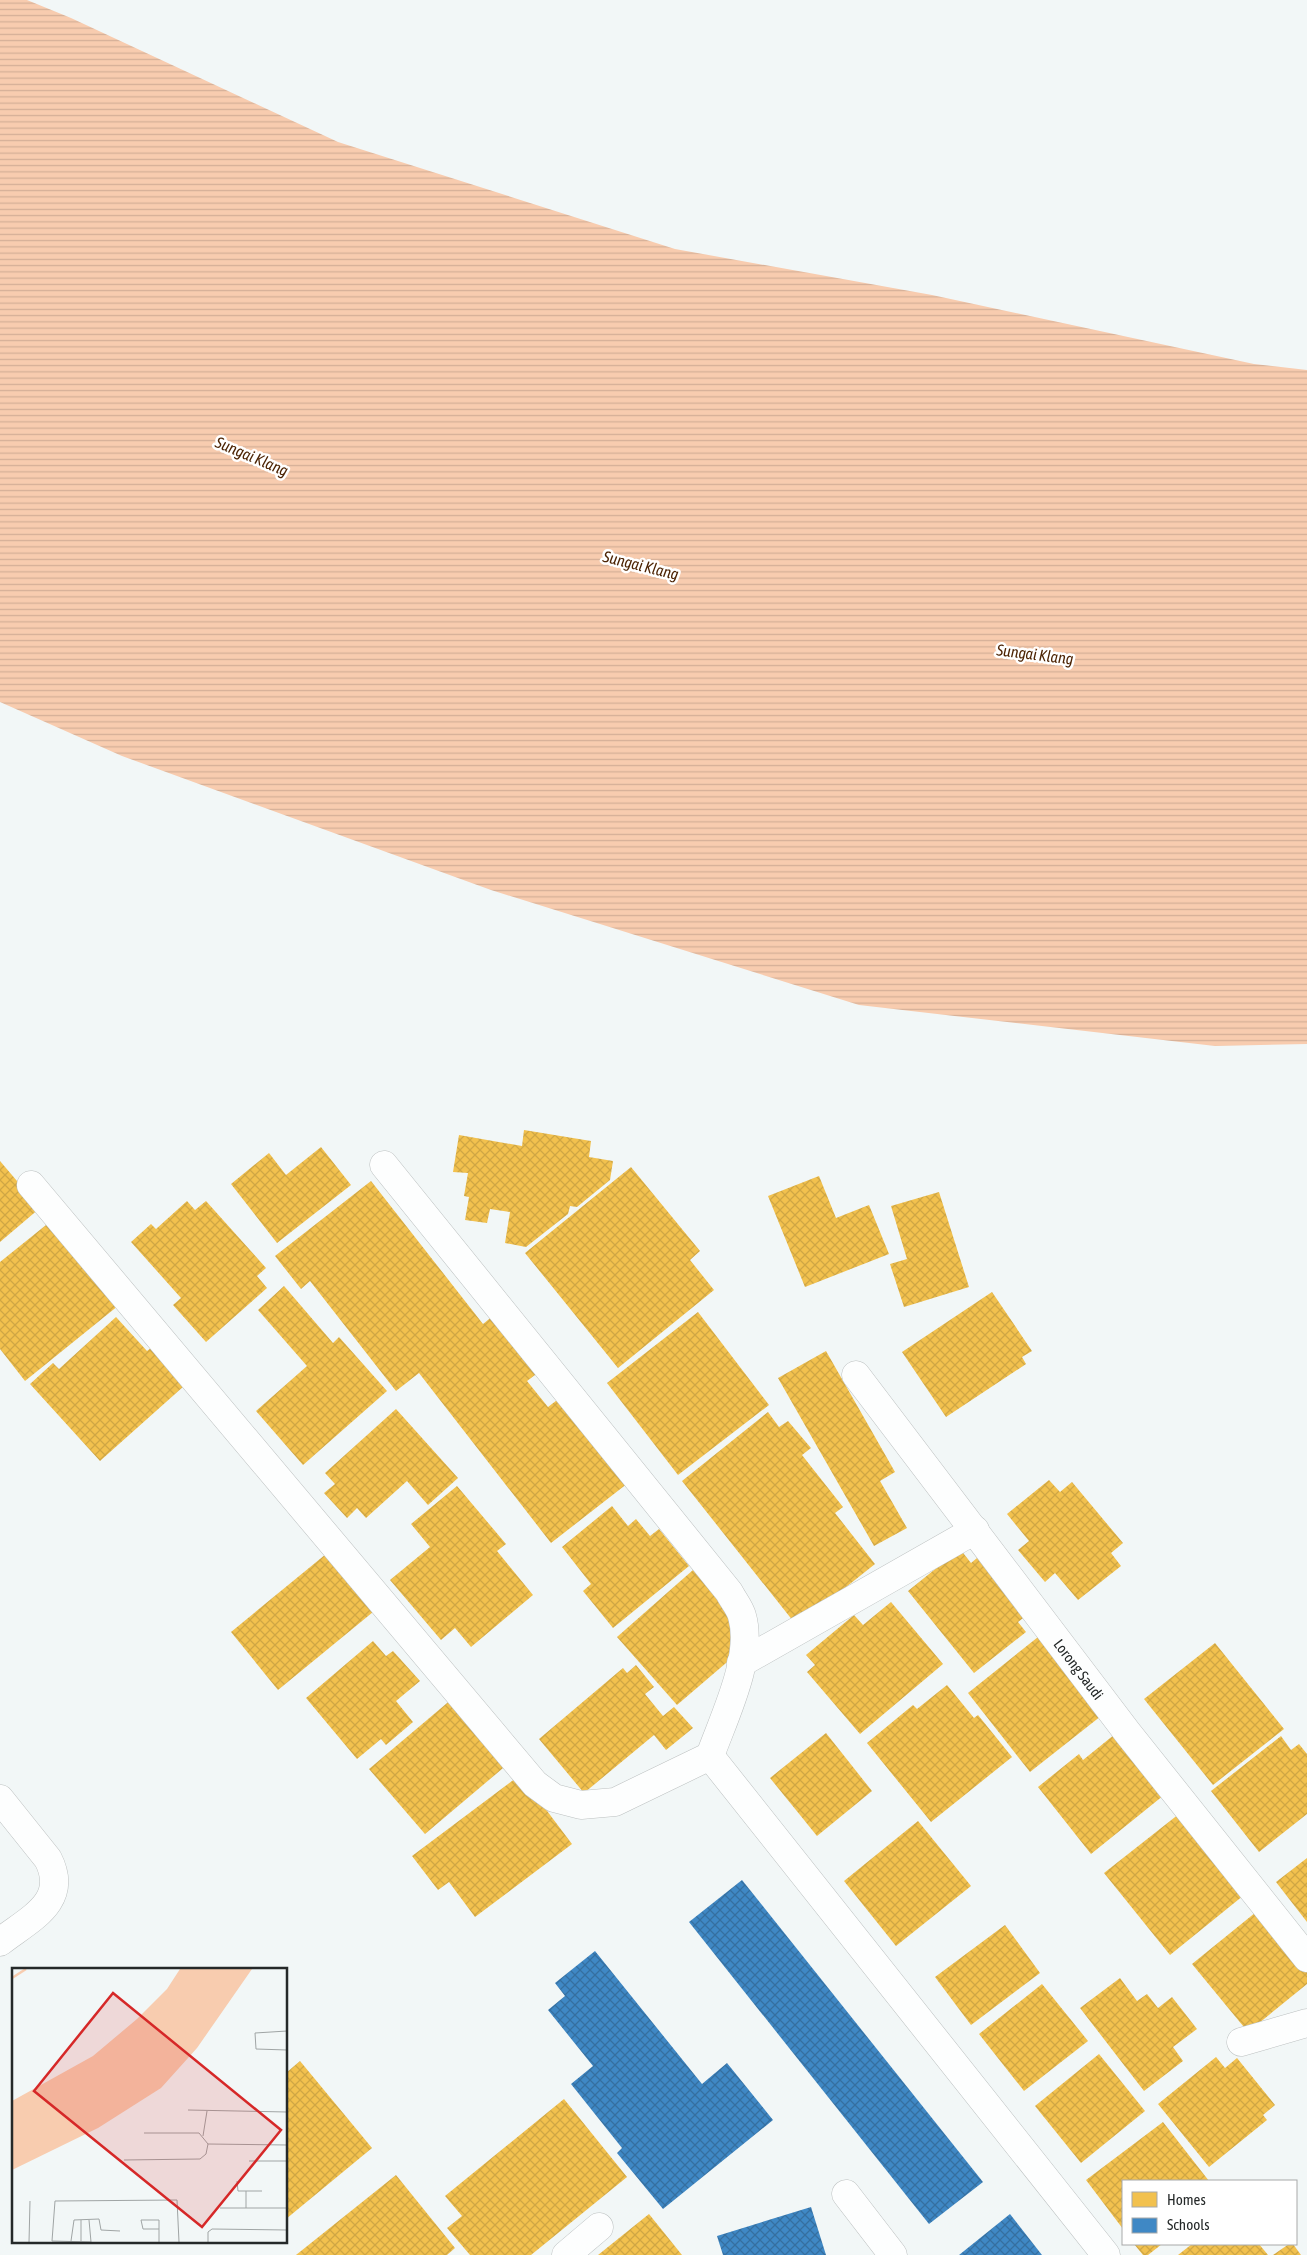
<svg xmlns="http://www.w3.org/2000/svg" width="1307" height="2255" font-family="'Asap Condensed',sans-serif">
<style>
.water{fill:url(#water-rules)}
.homes{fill:url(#homes-cross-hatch)}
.schools{fill:url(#schools-cross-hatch)}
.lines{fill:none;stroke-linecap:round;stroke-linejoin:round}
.minor-casing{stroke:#bcc0c0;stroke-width:29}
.minor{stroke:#fdfefe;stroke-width:28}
.labels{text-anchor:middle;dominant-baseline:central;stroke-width:5;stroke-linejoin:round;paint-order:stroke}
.street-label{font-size:15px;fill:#252929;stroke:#fff}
.water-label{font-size:16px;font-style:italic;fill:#4d2404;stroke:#fff}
.inset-river{fill:none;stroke:#f8ccaf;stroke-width:2.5}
.inset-road{fill:none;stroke:#a0a5a5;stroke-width:1}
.view{fill:#d62828;fill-opacity:0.15;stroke:#d62828;stroke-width:2.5}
.inset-edge{fill:none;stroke:#252929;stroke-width:2.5}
</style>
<defs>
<pattern id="water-rules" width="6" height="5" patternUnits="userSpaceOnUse" patternTransform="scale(1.25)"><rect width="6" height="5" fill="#f8ccaf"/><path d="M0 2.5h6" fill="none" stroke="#d4af97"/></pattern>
<pattern id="homes-cross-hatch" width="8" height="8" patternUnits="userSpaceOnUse" patternTransform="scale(1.25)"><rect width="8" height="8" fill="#f2c14e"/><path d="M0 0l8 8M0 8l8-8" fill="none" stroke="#cfa644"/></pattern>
<pattern id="schools-cross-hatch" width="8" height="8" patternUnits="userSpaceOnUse" patternTransform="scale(1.25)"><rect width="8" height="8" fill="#3f88c5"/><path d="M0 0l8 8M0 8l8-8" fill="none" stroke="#356fa0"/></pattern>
</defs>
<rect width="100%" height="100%" fill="#f2f7f7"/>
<polygon class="water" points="0,0 27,0 71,18 338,142 675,249 932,295 1254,364 1307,370 1307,1044 1215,1046 859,1005 491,890 122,756 0,702"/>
<g class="homes">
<polygon points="524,1130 591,1141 589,1157 613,1161 610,1180 577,1207 570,1206 568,1214 526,1247 505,1243 510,1212 490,1209 487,1223 465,1220 469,1197 464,1196 468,1173 453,1172 459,1135 522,1146"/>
<polygon points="321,1147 351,1185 277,1243 231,1184 269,1153 286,1175"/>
<polygon points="0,1161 40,1208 0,1242"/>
<polygon points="631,1167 700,1251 690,1260 714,1290 618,1368 525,1253"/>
<polygon points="819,1176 836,1218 869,1205 889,1254 805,1287 768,1196"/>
<polygon points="371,1181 483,1324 494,1315 539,1372 527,1381 548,1407 561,1397 628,1483 551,1543 419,1373 396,1391 310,1281 301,1289 275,1256"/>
<polygon points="939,1192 969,1287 904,1307 890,1264 907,1259 891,1206"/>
<polygon points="187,1201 195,1210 206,1201 266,1268 257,1276 267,1288 206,1342 173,1305 181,1298 131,1242 151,1224 156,1229"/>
<polygon points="56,1217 124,1301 25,1381 0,1349 0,1262"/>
<polygon points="284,1286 333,1343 339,1337 387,1391 303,1465 256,1411 307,1366 258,1310"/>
<polygon points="992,1292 1032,1351 1022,1357 1026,1364 946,1417 902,1352"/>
<polygon points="698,1312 769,1405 678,1475 607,1383"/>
<polygon points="116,1317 147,1351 151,1348 184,1386 100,1461 30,1384 53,1363 59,1369"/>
<polygon points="826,1351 895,1472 880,1481 907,1528 874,1546 778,1378"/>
<polygon points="396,1409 458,1478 428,1505 407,1481 366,1518 357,1508 347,1518 324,1493 335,1484 325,1473"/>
<polygon points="768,1412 779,1427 788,1421 811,1448 802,1455 843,1507 835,1513 875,1564 797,1626 682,1481"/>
<polygon points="1049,1480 1060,1492 1072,1482 1123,1543 1111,1553 1121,1566 1078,1600 1055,1573 1045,1582 1018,1550 1029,1541 1007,1514"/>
<polygon points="457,1486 506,1544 497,1551 533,1595 471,1647 455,1628 441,1640 390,1580 430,1547 411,1524"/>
<polygon points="612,1506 628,1526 636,1519 650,1536 659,1529 689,1566 613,1628 583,1591 591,1584 562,1547"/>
<polygon points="960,1549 971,1563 983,1553 1031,1612 1018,1622 1026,1632 974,1673 908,1591"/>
<polygon points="326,1554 373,1612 278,1690 231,1632"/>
<polygon points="693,1570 754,1639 677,1705 617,1637"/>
<polygon points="891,1602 943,1664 860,1734 807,1672 815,1665 806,1655 854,1615 863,1625"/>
<polygon points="1038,1637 1101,1716 1030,1772 968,1693"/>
<polygon points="373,1641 386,1656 393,1651 420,1681 396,1701 413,1722 386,1745 381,1739 357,1759 306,1698"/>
<polygon points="1215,1643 1284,1729 1213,1785 1144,1699"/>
<polygon points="636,1665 654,1687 645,1694 663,1716 674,1707 693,1728 666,1750 654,1735 584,1793 539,1739 623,1668 627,1673"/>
<polygon points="947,1685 974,1718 978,1715 1012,1757 931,1822 867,1743 913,1705 917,1709"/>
<polygon points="453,1698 509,1763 425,1834 369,1769"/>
<polygon points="1120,1730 1169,1791 1091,1854 1038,1787 1079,1754 1083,1760"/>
<polygon points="826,1733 872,1791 817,1836 770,1778"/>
<polygon points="1281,1736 1291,1750 1299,1744 1307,1754 1307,1814 1259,1852 1211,1791"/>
<polygon points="520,1775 572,1844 475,1917 449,1882 438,1890 412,1856"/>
<polygon points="1184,1810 1249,1891 1170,1955 1104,1873"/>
<polygon points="918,1821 971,1886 896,1946 844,1881"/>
<polygon points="1307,1858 1307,1922 1276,1882"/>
<polygon points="1261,1908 1307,1965 1307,1984 1248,2032 1192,1964"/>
<polygon points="1005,1925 1040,1973 971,2025 935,1977"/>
<polygon points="1120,1978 1137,2001 1147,1994 1158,2008 1172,1997 1197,2029 1173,2047 1183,2061 1144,2091 1080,2008"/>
<polygon points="1042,1984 1088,2041 1024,2091 979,2034"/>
<polygon points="1099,2054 1145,2111 1081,2163 1035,2106"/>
<polygon points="1216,2057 1225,2068 1237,2058 1275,2105 1263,2115 1267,2120 1209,2167 1158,2104"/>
<polygon points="300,2061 372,2148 286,2219 286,2073"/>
<polygon points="564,2099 627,2177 531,2255 470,2255 447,2228 462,2216 445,2196"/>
<polygon points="1163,2122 1209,2181 1123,2181 1123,2229 1086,2180"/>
<polygon points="396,2175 455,2248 447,2255 296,2255"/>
<polygon points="649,2214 682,2255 598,2255"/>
<polygon points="1134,2244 1162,2244 1148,2255 1143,2255"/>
<polygon points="1192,2244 1259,2244 1268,2255 1178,2255"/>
<polygon points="1289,2244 1293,2244 1301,2255 1273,2255"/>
</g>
<g class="schools">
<polygon points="742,1880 983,2182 929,2224 689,1922"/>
<polygon points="595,1951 702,2084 727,2063 773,2120 663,2209 617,2153 622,2148 571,2084 593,2066 548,2010 565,1996 555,1983"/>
<polygon points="811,2207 826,2255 723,2255 717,2236"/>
<polygon points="1010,2214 1042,2255 959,2255"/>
</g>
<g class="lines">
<defs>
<g id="minor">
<path d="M 31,1185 L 535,1784 L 554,1798 L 581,1805 L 615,1802 L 710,1756 C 724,1717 754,1657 742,1616 C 740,1608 733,1600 729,1592 L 384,1165"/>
<path id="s1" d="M 856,1375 L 1127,1732 L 1307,1958"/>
<polyline points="741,1663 975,1530"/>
<polyline points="710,1756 1106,2255"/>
<path d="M 0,1799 L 48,1859 C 70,1902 29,1919 0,1942"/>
<polyline points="1241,2042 1307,2023"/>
<polyline points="846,2194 893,2255"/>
<polyline points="566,2255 599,2227"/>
</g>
</defs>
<use href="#minor" class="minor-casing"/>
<use href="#minor" class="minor"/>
</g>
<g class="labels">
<g class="street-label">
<text stroke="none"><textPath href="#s1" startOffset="369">Lorong Saudi</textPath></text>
</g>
<g class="water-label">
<text transform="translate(252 456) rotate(23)">Sungai Klang</text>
<text transform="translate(641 565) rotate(14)">Sungai Klang</text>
<text transform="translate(1035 654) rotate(7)">Sungai Klang</text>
</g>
</g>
<g transform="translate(12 1968)">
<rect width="275" height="275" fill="#f2f7f7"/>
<path d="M 168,1 L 240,1 L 185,80 L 149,120 L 86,160 L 0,202 L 0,133 L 81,88 L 125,51 L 155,21 Z" fill="#f8ccaf"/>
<path class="inset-river" d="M 0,10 L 14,1"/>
<path class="inset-road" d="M 275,63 L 243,65 L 244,81 L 275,82M 176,142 L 275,144M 191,168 L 195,143M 196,176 L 275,177M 112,192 L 188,191 L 194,186 L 196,176 L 187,165 L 132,165M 237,193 L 275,193M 225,213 L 226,223 L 234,223 L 234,240M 234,223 L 250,223M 208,240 L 275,240M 77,252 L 79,274M 59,273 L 62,252 L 87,251 L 89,262 L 108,263M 69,273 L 69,252M 17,274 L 18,233M 79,274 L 40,273 L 43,233 L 165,232 L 167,274M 147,274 L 147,252 L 129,252 L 131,261 L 147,261M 196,274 L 196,264 L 200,261 L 275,262"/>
<path class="view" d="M 101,25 L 269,162 L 190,259 L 22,123 Z"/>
<rect width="275" height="275" class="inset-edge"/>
</g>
<rect x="1122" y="2180" width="175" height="65" fill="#ffffff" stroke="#a8a9a9"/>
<rect x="1132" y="2192" width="25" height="15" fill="#f2c14e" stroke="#a8a9a9"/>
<text x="1167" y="2205" font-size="15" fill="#252929">Homes</text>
<rect x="1132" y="2218" width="25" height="15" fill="#3f88c5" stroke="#a8a9a9"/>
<text x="1167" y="2230" font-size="15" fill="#252929">Schools</text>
</svg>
